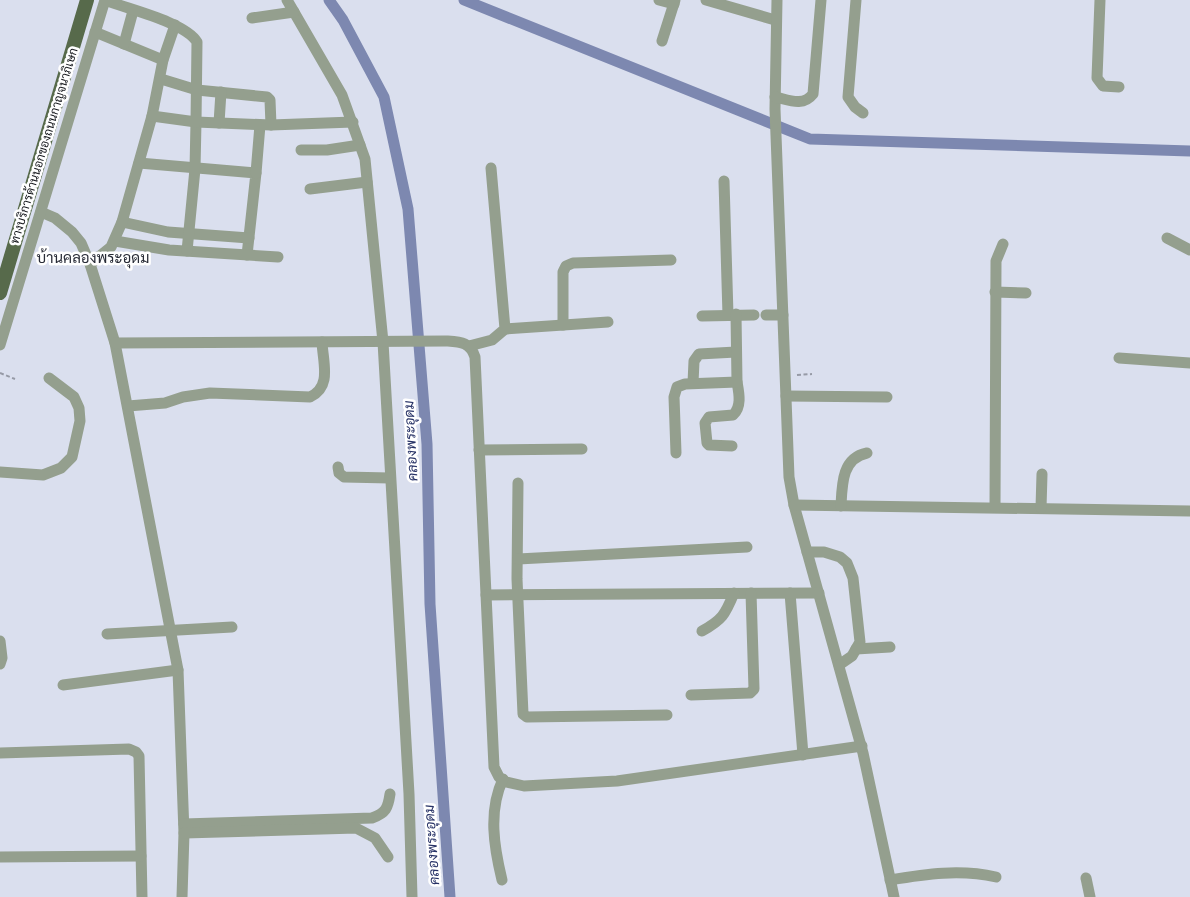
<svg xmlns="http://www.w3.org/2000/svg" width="1190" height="897" font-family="'Nunito Sans',Sarabun,sans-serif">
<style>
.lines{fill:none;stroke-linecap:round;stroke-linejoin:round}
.canal{stroke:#7d88b0;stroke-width:11}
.path{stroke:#969aa6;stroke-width:2;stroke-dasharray:4 2.5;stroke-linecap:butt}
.minor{stroke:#949f8e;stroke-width:11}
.major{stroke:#576a4b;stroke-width:14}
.labels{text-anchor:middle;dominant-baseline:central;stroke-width:5;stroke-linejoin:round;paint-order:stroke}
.street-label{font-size:12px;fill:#13151a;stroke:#fff}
.water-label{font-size:14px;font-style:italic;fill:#273266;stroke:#fff}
.quarter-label{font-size:15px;fill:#292c37;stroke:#fff}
</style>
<rect width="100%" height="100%" fill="#dadfee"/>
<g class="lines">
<g class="canal">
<polyline points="329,0 343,20 384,97 408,209 427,444 430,604 450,897"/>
<polyline points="464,0 810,139 1190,151"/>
</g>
<g class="path">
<polyline points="0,373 15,379"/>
<polyline points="797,375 812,374"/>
</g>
<g class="minor">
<polyline points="287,0 342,95 365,159 383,342 409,794 412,897"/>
<polyline points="659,0 674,4"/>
<polyline points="706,0 775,20"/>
<polyline points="777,0 775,109 789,477 794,505 863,753 894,897"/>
<polyline points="856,0 848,97 855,107 863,113"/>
<polyline points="1100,0 1097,78 1103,86 1119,87"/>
<polyline points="252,18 294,12"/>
<polyline points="95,32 163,60"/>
<polyline points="662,41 675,0"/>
<polyline points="124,44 133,11"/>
<polyline points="161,79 197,90 267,97 270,100 271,125"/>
<path d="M 775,97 C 789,100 803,107 813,94 L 821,0"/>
<polyline points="219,123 221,92"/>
<polyline points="301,150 327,150 360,145"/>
<polyline points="139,163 256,173 247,255"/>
<polyline points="256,173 260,125"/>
<polyline points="724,181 728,315"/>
<polyline points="310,189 367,182"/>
<polyline points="41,212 55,218 72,232 81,243 90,264 115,343 178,670 184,833 182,897"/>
<polyline points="122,222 168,232 249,238"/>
<polyline points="1167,238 1190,250"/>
<polyline points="115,241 169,250 278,257"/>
<polyline points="187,251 195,169 196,122 271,125 353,122"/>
<polyline points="90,264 111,247 122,222 152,116 163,60 175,25"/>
<polyline points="995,292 1026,293"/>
<polyline points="766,315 783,315"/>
<polyline points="702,316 754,315"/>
<polyline points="563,325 563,272 566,266 573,263 671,260"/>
<polyline points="505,329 608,322"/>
<path d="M 115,343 L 446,341 C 461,342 470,342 475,357 L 494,767 L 499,777 L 506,782 L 524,786 L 617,781 L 862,746"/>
<path d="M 0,345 L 105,0 C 127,9 185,22 197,42 L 196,122 L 152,116"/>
<polyline points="469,346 492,340 505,329 491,168"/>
<polyline points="1119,358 1190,363"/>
<polyline points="693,383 694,361 699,354 736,352"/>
<polyline points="786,396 887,397"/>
<path d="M 128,406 L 165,403 L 183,397 L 210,393 L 310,397 C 332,387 323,363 322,342"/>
<path d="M 732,446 L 709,445 L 707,443 L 705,423 L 709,417 L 733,415 C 742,407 739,393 737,382"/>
<polyline points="479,450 582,449"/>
<polyline points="676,453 674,397 677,387 685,384 737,382 736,314"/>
<polyline points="338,467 339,473 344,477 390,478"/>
<polyline points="0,472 43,475 61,468 72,457 80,421 79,408 74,397 49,378"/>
<polyline points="518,483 517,579 523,714 527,717 667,715"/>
<polyline points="794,505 1190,511"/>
<path d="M 841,506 C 842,484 842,458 867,453"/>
<polyline points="995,507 996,261 1003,244"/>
<polyline points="1041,508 1042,474"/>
<polyline points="807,552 824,552 840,557 847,563 853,578 860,642 852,656 839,665"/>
<polyline points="518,559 747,547"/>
<polyline points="790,593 803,755"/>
<polyline points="486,595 819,593"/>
<path d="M 702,631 C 722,620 725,615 734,593"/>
<polyline points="107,634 232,627"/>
<polyline points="0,641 2,658 0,664"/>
<polyline points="856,649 890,647"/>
<polyline points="63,685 178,670"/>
<polyline points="691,695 750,693 754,689 751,593"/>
<polyline points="0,753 129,749 136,752 139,756 142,897"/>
<path d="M 184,824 L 372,818 C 386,813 388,808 390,794"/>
<polyline points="184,833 356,828 375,838 388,857"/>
<polyline points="0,857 141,856"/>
<polyline points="1086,878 1090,897"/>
<path d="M 502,880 C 494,847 488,811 503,779"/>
<path d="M 890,880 C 926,874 960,869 996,877"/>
</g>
<polyline class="major" points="0,293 87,0"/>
</g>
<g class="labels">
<g class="street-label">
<text transform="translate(44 146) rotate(-73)">ทางบริการด้านนอกของถนนกาญจนาภิเษก</text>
</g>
<g class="water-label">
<text transform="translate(411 441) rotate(-93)">คลองพระอุดม</text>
<text transform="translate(432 845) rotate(-94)">คลองพระอุดม</text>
</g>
<g class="quarter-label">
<text x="93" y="258">บ้านคลองพระอุดม</text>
</g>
</g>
</svg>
